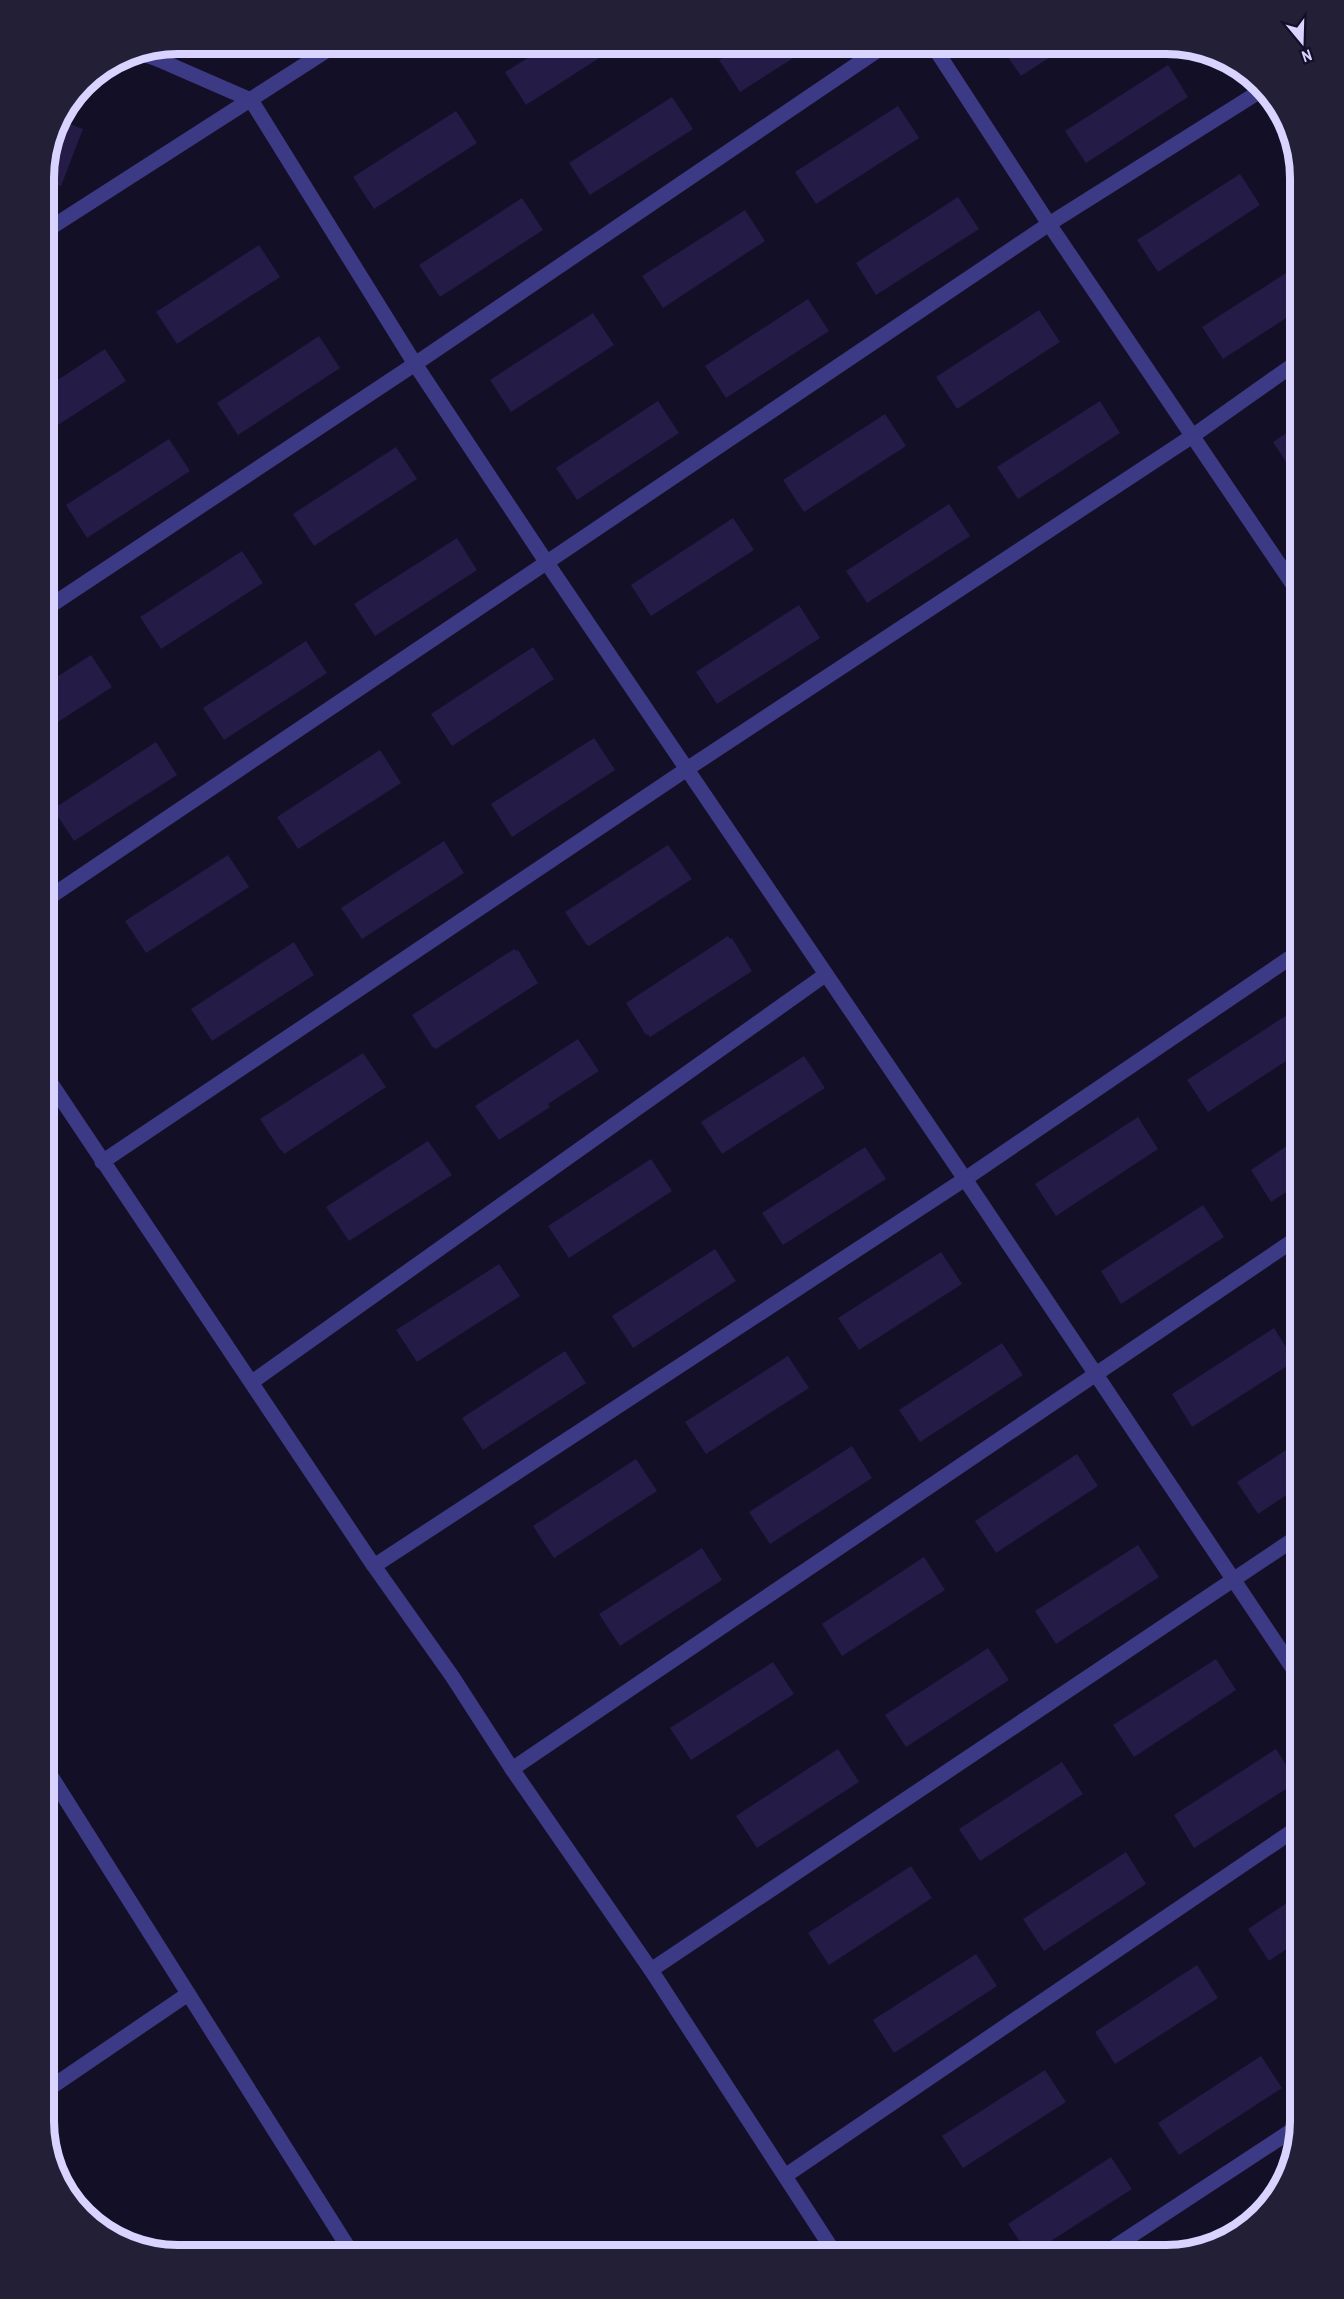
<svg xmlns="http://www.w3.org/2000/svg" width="1344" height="2299" font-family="'Archivo Narrow',sans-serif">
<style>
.building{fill:#241b47}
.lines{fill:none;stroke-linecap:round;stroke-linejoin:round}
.minor{stroke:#3d3a85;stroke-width:15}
.rim{fill:none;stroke:#d9d4ff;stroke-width:8}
</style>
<rect width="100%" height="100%" fill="#130f26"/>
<g class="building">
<polygon points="550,44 621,44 526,105 505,72"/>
<polygon points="745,44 815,44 740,92 719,60"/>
<polygon points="999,44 1070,44 1021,76"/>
<polygon points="1168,65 1188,97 1086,163 1065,131"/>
<polygon points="672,97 693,129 590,195 569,163"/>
<polygon points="898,106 919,138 816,204 795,172"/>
<polygon points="456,111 477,143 374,209 353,177"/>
<polygon points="57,119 83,129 61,186 44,180 44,169"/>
<polygon points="1240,174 1260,205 1158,272 1137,240"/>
<polygon points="958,197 979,229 876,295 856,263"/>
<polygon points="522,198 543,230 440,297 419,265"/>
<polygon points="745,210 765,241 663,308 642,276"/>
<polygon points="259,245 280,277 177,344 156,312"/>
<polygon points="1300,264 1300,309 1223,359 1202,327"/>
<polygon points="808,299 829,331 726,398 705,366"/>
<polygon points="1039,310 1060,342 957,409 936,377"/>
<polygon points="593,313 614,345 511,412 490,380"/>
<polygon points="319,336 340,368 238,435 217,403"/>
<polygon points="105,349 126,381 44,434 44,389"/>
<polygon points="658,401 679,433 577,500 556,468"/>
<polygon points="1100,401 1120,433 1018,499 997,467"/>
<polygon points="885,414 906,446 804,512 783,480"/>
<polygon points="1300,424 1300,469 1294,474 1273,442"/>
<polygon points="169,439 190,471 87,538 66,505"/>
<polygon points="396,447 417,479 314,546 293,514"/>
<polygon points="949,504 970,536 867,603 846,571"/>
<polygon points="733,518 754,550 651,616 631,585"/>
<polygon points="457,538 477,570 375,636 354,604"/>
<polygon points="242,551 263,583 161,649 140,617"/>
<polygon points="799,605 820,638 717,704 696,672"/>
<polygon points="306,641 327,673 224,740 203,708"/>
<polygon points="533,647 554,679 452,746 431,714"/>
<polygon points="91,655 112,687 44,731 44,685"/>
<polygon points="594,738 615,770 512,837 491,804"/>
<polygon points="156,742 177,775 74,841 53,809"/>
<polygon points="380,750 401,783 298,849 277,817"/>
<polygon points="444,841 464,873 362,939 341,908"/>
<polygon points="668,845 692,879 589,946 586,944 565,912"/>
<polygon points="228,855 249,887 146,953 125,921"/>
<polygon points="728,936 730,939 732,938 752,971 650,1037 648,1034 646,1035 626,1003"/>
<polygon points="294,942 314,975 212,1041 191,1009"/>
<polygon points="514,949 516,951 518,950 538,983 436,1049 434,1047 433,1048 412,1015"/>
<polygon points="1290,1013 1300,1029 1300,1052 1208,1112 1187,1080"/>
<polygon points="578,1039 599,1071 548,1104 550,1107 499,1140 475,1106"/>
<polygon points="363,1053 386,1087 284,1154 282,1150 281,1151 260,1119"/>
<polygon points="804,1056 825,1088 722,1154 701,1122"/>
<polygon points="1138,1117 1158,1149 1056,1216 1035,1184"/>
<polygon points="1300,1137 1300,1183 1271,1202 1251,1170"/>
<polygon points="428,1141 452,1175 349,1241 326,1207"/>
<polygon points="865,1147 886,1179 783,1245 762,1213"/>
<polygon points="651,1159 672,1191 569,1258 548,1226"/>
<polygon points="1203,1205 1224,1237 1121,1304 1101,1271"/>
<polygon points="715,1249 736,1281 633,1348 612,1316"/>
<polygon points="941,1252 962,1284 859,1350 838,1318"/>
<polygon points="499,1264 520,1296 417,1362 396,1330"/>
<polygon points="1274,1328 1295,1361 1192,1427 1172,1394"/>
<polygon points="1002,1343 1023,1375 920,1442 899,1410"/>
<polygon points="565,1351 586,1383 483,1450 462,1418"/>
<polygon points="788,1356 809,1388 706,1454 685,1422"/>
<polygon points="1300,1441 1300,1486 1258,1514 1237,1482"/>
<polygon points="852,1446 872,1478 770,1544 749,1512"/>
<polygon points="1077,1454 1098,1486 996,1553 975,1521"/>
<polygon points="636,1459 657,1491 554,1558 533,1526"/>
<polygon points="1138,1545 1159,1577 1056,1644 1035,1611"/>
<polygon points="702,1548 722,1580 620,1646 599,1614"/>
<polygon points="924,1557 945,1590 842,1656 822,1624"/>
<polygon points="988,1648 1009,1680 906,1747 885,1715"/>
<polygon points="1216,1659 1236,1690 1134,1757 1113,1725"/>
<polygon points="773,1662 794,1694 691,1760 670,1728"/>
<polygon points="838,1749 859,1782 757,1848 736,1816"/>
<polygon points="1276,1749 1297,1782 1194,1848 1174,1815"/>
<polygon points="1062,1762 1083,1794 980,1861 959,1829"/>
<polygon points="1126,1852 1146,1884 1044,1951 1023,1919"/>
<polygon points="911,1866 932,1898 829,1965 808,1933"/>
<polygon points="1300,1894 1300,1940 1269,1961 1248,1929"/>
<polygon points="976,1954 997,1986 894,2053 873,2020"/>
<polygon points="1197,1965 1218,1998 1115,2064 1095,2032"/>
<polygon points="1261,2056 1282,2088 1179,2155 1158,2123"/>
<polygon points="1045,2070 1066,2102 963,2168 942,2136"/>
<polygon points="1111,2157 1132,2189 1029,2255 1008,2224"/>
</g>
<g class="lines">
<g class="minor">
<polyline points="932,44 1049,224 1300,595"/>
<polyline points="162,47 157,59 251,100 415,364 547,563 965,1179 1300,1679"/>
<polyline points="137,52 157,59"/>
<polyline points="44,232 337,44"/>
<polyline points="44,610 415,364 887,44"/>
<polyline points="44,901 1049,224 1262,90"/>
<polyline points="44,1073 374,1566 452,1676 512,1769 651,1970 836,2255"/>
<polyline points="102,1162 687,769 1194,435 1300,360"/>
<polyline points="252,1382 825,975"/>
<polyline points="374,1566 965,1179 1300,951"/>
<polyline points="44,1765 353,2255"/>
<polyline points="512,1769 1300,1236"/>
<polyline points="651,1970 1300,1535"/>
<polyline points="44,2092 188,1994"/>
<polyline points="785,2176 1300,1826"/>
<polyline points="1102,2255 1300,2125"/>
</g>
</g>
<path d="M0 0H1344V2299H0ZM178 54H1166A124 124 0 0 1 1290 178V2121A124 124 0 0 1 1166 2245H178A124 124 0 0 1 54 2121V178A124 124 0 0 1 178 54Z" fill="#231f37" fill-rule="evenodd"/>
<path class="rim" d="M178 54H1166A124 124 0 0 1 1290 178V2121A124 124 0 0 1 1166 2245H178A124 124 0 0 1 54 2121V178A124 124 0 0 1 178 54Z"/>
<g transform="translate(1302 42) rotate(161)" stroke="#130f26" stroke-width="4.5" paint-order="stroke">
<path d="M0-4.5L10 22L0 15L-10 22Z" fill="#d9d4ff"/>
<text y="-9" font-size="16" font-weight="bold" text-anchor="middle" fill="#d9d4ff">N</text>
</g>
</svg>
